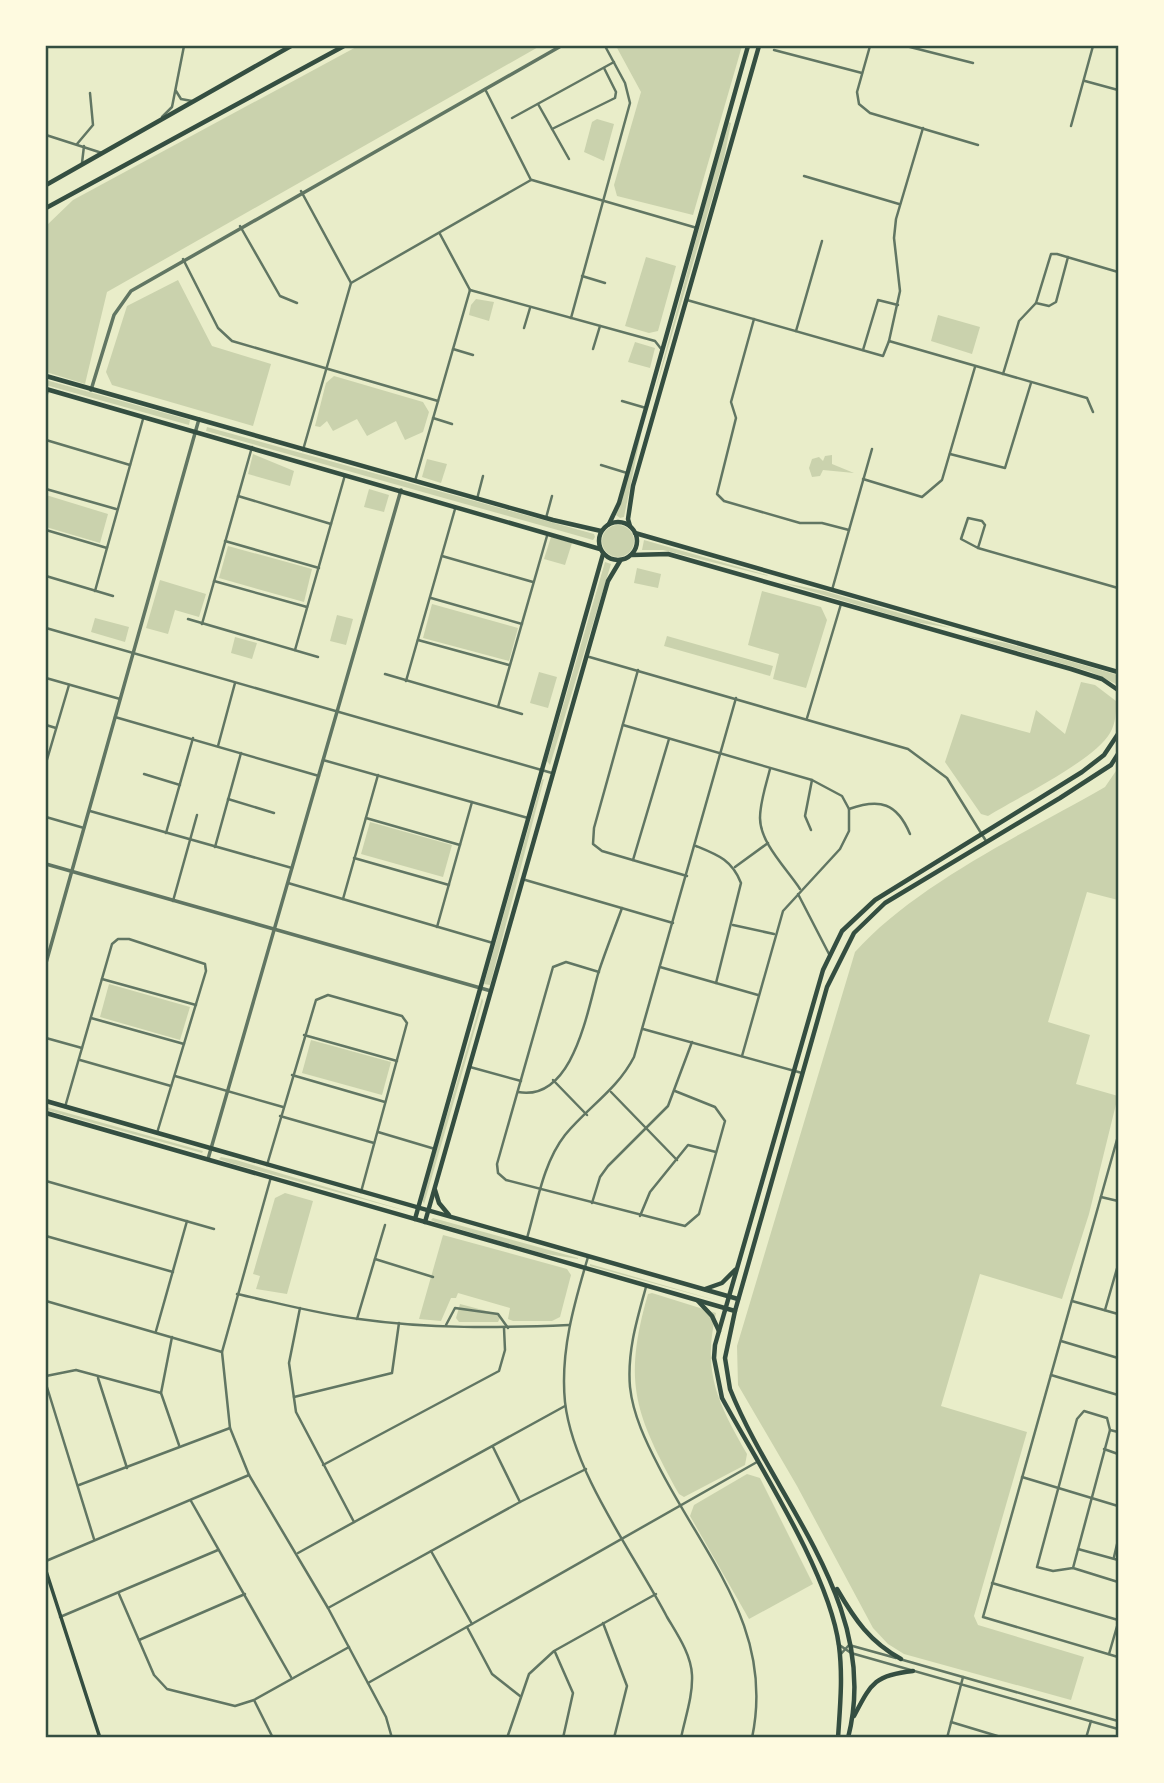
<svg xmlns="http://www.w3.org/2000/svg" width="1164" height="1783" font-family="Mulish,sans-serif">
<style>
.green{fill:#cad2ad}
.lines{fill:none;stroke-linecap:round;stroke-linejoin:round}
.minor{stroke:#617663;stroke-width:2.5}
.tertiary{stroke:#617663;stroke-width:3.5}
.secondary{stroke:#344e41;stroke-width:3.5}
.primary{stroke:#344e41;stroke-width:4.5}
.trunk{stroke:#344e41;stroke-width:4.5}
.neatline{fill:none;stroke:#344e41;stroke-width:2.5}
</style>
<rect width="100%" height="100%" fill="#e9edc9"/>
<g class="green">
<polygon points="358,46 540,46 107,292 85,384 46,372 46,226 73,200"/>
<polygon points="616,46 742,46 693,215 617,196 614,185 641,92"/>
<polygon points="597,119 614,124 604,161 584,152 592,122"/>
<polygon points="728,122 731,123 724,158 650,409"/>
<polygon points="646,257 676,266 658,331 649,333 625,326"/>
<polygon points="178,280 212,346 271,364 253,426 112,385 106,372 127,306"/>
<polygon points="476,299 494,302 489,321 469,315 471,305"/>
<polygon points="938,315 980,327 972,354 931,341"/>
<polygon points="635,342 655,348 650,368 628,362"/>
<polygon points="334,376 423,402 429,412 423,432 405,440 396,421 367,436 357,419 333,431 327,421 320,427 315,426 326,383"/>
<polygon points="46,380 190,420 189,425 46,385"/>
<polygon points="207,427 594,534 595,537 593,540 206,431"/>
<polygon points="642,429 624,517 620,518 616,515"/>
<polygon points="253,454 294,471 290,486 248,474"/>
<polygon points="832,455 832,464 854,473 823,470 820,476 812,477 809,468 812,459 819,457 823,461 825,456"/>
<polygon points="427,459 447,464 441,483 422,477"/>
<polygon points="369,489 389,495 384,512 364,507"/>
<polygon points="46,495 108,514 100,543 46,527"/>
<circle cx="618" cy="541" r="16"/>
<polygon points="551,537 572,543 565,565 544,559"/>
<polygon points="644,540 767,575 768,576 663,550 642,550"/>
<polygon points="228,546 312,569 304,602 219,578"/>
<polygon points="605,562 611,564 550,765 547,761"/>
<polygon points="637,568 661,574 658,588 634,583"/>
<polygon points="160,580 206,594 199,617 175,610 168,634 146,628"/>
<polygon points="780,582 824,591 951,628 915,622"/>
<polygon points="762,591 821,607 827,620 806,688 773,679 779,654 748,645"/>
<polygon points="432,604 518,628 509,661 423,638"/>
<polygon points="337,615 353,619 346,645 330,641"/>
<polygon points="95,618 129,627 125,642 91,632"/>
<polygon points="963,635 1006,643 1118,675 1118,685 1091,672"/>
<polygon points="667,636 773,666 770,676 664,646"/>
<polygon points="235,637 257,643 252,659 231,653"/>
<polygon points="539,672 557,677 548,708 530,703"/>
<path d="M 1081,682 L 1095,685 L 1116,701 C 1116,712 1116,723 1110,733 C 1095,760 1017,798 988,816 L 981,814 L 945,762 L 961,714 L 1030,733 L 1036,710 L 1065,734 Z"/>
<path d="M 1118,768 L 1118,900 L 1087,892 L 1048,1022 L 1090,1035 L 1076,1084 L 1118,1096 L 1089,1214 L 1062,1299 L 980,1274 L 941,1406 L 1027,1432 L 974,1616 L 978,1625 L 1084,1657 L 1071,1700 L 904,1654 L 888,1644 L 873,1628 L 797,1486 L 738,1385 L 737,1346 L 855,952 C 916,884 1025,833 1105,787 Z"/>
<polygon points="544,779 490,985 484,984 542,780"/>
<polygon points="370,822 452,845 443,877 361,854"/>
<polygon points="109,984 190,1007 180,1040 100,1017"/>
<polygon points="482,998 483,1001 424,1204 422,1199"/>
<polygon points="311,1040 391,1062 382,1095 302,1073"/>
<polygon points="46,1107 203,1151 202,1153 46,1110"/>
<polygon points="221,1157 236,1160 410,1212 230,1163 219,1159"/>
<polygon points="285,1193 313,1201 287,1294 256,1289 260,1276 253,1274 275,1198"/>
<polygon points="433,1218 578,1258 578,1259 541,1253 435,1222 431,1220"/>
<polygon points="443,1235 567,1269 571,1275 560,1317 552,1321 513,1321 508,1319 510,1308 458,1293 456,1298 451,1298 441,1321 419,1319"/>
<polygon points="590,1264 722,1302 590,1266"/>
<path d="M 652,1293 L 716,1313 C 702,1373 718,1403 747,1454 L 745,1465 L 684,1497 L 679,1494 C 636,1415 622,1384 648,1294 Z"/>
<polygon points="460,1304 498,1314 500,1318 498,1322 459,1322 456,1318"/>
<polygon points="747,1474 760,1478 813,1584 749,1619 690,1516 694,1505"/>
</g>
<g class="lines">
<g class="minor">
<polyline points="870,46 857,92 859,104 870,113 978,145"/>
<polyline points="906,46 973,63"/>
<polyline points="774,50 862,73"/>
<polyline points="1085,81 1118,90"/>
<polyline points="485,89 531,180"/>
<polyline points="176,91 181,99 192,101"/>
<polyline points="538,104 569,159"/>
<polyline points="162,117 172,107 184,46"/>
<polyline points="512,118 614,62"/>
<polyline points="1071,126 1093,46"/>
<polyline points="552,129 615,98 616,92 604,68"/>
<polyline points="46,135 102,153"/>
<polyline points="77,144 93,125 90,93"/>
<polyline points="82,163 84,146"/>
<polyline points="804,176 899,204"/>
<polyline points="532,180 697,228"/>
<polyline points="301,191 351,283"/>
<polyline points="240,226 280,296 297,303"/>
<polyline points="440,234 470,290"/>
<polyline points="1068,257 1056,302 1049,306 1036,303 1051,254 1057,254 1118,272"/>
<polyline points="183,259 218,328 232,341 438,401"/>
<polyline points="582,276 605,283"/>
<polyline points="470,290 655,341 662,350"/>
<polyline points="687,300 883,356 889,341 1087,398 1093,412"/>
<polyline points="571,318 630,103 625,83 605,46"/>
<polyline points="754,319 731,402 736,418 717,494 724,501 800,523 822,523 849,530"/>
<polyline points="524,328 530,308"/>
<polyline points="796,331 822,241"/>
<polyline points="889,341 900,291 894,238 896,219 923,128"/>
<polyline points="1118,343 1118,340"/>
<polyline points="453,349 473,355"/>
<polyline points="593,349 600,326"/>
<polyline points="863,350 878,300 898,305"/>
<polyline points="1003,374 1019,321 1036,303"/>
<polyline points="46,398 48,389"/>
<polyline points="622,401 646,408"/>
<polyline points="433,418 452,424"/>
<polyline points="46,440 130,465"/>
<polyline points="303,450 351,283 531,180"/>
<polyline points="950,454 1005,468 1031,383"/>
<polyline points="601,465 627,473"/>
<polyline points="863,479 922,497 942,480 975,367"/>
<polyline points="415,481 470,290"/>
<polyline points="46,489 116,509"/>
<polyline points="238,496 331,524"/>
<polyline points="477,499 483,476"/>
<polyline points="546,518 552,496"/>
<polyline points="46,530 107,548"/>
<polyline points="225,541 319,568"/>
<polyline points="978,548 985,525 982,521 968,518 961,539 978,548 1118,588"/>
<polyline points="442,556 533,582"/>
<polyline points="46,576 113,596"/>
<polyline points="214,581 307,607"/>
<polyline points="832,590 872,449"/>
<polyline points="95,591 143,419"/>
<polyline points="431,598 522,624"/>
<polyline points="188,619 318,657"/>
<polyline points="202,624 252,447"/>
<polyline points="46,628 552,773"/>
<polyline points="418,640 509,665"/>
<polyline points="295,650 345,475"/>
<polyline points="586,656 908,749 947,778 986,841"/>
<polyline points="638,670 594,828 593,844 602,851 687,876"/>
<polyline points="385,674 522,714"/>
<polyline points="46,678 120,699"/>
<polyline points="406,681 455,509"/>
<polyline points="498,707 547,536"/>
<polyline points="115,717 319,776"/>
<polyline points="807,718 841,604"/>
<polyline points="46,725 56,728"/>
<polyline points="623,725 812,780 842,796 849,809 849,831 840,849 783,911 742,1056"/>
<polyline points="218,746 235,683"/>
<polyline points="323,760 528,818"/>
<polyline points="46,763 69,685"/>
<path d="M 770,769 C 766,785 760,802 760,818 C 760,843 787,869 800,889"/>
<polyline points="144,774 180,785"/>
<polyline points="228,799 274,813"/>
<path d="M 849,809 C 880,798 897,803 910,834"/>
<polyline points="90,811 292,868"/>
<polyline points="46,817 84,828"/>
<polyline points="366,818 460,845"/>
<polyline points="811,830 805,816 812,780"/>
<polyline points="166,833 193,738"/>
<path d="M 696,846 C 718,855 732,860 741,883 L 716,983"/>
<polyline points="215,847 241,753"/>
<polyline points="354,858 449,885"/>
<polyline points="633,860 669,739"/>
<polyline points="735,867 768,843"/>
<polyline points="522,879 673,923"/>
<polyline points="288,883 493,943"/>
<polyline points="798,894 829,954"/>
<polyline points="343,899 378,775"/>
<polyline points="173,901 197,815"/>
<polyline points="733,925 774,934"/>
<polyline points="437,927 472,802"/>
<polyline points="660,967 758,995"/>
<polyline points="599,972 566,962 553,967 497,1164 498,1173 506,1180 685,1226 699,1214 725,1121 715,1107 675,1091"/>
<polyline points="102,979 196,1005"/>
<polyline points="91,1018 184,1044"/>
<polyline points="643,1029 802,1073"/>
<polyline points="304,1035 397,1061"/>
<polyline points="46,1038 82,1048"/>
<polyline points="80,1060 171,1086"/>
<polyline points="470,1067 521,1081"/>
<polyline points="292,1075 385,1102"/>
<polyline points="175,1076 283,1107"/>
<polyline points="553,1080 587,1115"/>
<path d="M 518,1092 C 573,1102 587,1012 598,974 C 605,952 614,930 622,908"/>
<polyline points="611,1092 677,1160"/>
<polyline points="65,1107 112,944 118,939 129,939 205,964 206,971 157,1133"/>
<polyline points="280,1116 374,1143"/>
<polyline points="378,1132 435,1149"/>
<polyline points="1118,1136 983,1617 1118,1657"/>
<polyline points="267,1165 316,1000 328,995 402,1016 407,1023 361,1192"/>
<polyline points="271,1177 222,1352 230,1428 249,1475 328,1608 386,1717 392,1738"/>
<polyline points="46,1181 214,1229"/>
<polyline points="1101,1197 1118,1201"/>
<polyline points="592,1203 600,1177 608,1166 668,1106 692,1042"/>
<polyline points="640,1216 650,1192 688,1145 716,1152"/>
<polyline points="46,1236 173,1272"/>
<path d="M 527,1238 C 537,1204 543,1163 565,1135 C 588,1107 617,1090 634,1057 L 736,698"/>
<path d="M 588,1257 C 574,1304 560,1352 565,1402 C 573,1473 634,1554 667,1617 C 677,1634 691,1654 692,1675 C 693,1696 685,1718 681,1738"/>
<polyline points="375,1259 433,1277"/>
<path d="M 646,1287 C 637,1319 627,1352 630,1387 C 633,1415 646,1442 659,1467 C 705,1557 775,1629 752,1738"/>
<path d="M 237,1294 C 278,1303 318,1314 359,1319 C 429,1329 499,1328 569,1325"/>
<polyline points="46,1301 222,1352"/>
<polyline points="1072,1301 1118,1314"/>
<polyline points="300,1308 289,1363 296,1412 354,1522"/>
<polyline points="1105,1310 1118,1265"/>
<polyline points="357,1319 385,1225"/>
<polyline points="446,1325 455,1308 498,1314 508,1328"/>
<polyline points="156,1331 187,1221"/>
<polyline points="172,1337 161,1393 179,1445"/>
<polyline points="1061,1341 1118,1358"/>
<polyline points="1051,1375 1118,1395"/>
<polyline points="46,1376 76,1370 161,1393"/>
<polyline points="98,1378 127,1468"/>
<polyline points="46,1384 94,1539"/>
<polyline points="294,1397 392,1373 399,1323"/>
<polyline points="1110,1430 1118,1432"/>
<polyline points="1104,1449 1118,1454"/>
<polyline points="323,1465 499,1371 505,1350 504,1328"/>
<polyline points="1022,1477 1118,1506"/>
<polyline points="79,1485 230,1428"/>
<polyline points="191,1501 291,1677"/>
<polyline points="520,1502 586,1469"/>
<polyline points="1078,1549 1118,1560"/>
<polyline points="431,1551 472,1624"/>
<polyline points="298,1553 565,1406"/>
<polyline points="1114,1557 1118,1540"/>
<polyline points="46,1561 249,1475"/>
<polyline points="1073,1568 1110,1430 1107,1418 1084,1411 1077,1419 1037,1567 1053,1571 1073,1568 1118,1582"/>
<polyline points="992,1583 1118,1620"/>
<polyline points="119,1594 154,1675 167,1689 235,1706 254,1700 349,1647"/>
<polyline points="328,1608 520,1502 493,1447"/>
<polyline points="60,1617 218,1550"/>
<polyline points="603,1623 627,1686 614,1738"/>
<polyline points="467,1627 492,1674 520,1696"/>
<polyline points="139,1640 245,1594"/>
<polyline points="838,1644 851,1653 1118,1729"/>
<polyline points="555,1652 573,1693 563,1738"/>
<polyline points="1109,1654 1118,1623"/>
<polyline points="840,1655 849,1645 896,1658"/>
<polyline points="903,1660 1118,1721"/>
<polyline points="368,1683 757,1462"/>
<polyline points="254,1700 273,1738"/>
<polyline points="951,1722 1004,1738"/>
<polyline points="507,1738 529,1674 554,1651 656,1594"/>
<polyline points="947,1738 963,1677"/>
<polyline points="1086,1738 1091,1721"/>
</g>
<g class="tertiary">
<polyline points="91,390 114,315 131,291 561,46"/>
<polyline points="46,864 491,991"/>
<polyline points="46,963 199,419"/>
<polyline points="208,1159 401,490"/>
</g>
<polyline class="secondary" points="46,1571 100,1738"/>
<g class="primary">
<polyline points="46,376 553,520 601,531"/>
<polyline points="46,389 600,549"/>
<circle cx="618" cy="541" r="19"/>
<polyline points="609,524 619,503 646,408 748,46"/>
<polyline points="630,526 628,519 633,486 759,46"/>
<polyline points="635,533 1118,672"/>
<polyline points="632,555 668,554 1071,669 1102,679 1118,690"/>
<polyline points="46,1101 738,1299"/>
<polyline points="46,1113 735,1311"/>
<polyline points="435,1190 439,1203 449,1215"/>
<polyline points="415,1219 603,554"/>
<polyline points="425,1222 608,581 620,561"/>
<polyline points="705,1289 722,1283 735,1270"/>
<polyline points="698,1301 712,1316 719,1331"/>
<path d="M 837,1589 C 855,1620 870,1642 901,1659"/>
<path d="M 854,1716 C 871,1684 874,1675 913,1671"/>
<path d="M 838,1738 C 840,1707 843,1677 839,1646 C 829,1572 759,1466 722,1398 L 714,1358 L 715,1345 L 823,970 L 842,931 L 875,900 L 1082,772 L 1104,755 L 1118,734"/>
<path d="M 848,1738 C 882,1606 775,1502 730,1389 L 725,1358 L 735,1311 L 827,987 L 854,933 L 885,903 L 1060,798 L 1111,765 L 1118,754"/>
</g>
<g class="trunk">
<polyline points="46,185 291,46"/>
<polyline points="46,208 344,46"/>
</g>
</g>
<rect width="1164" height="1783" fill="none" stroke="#fefae0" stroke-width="94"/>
<rect x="47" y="47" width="1070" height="1689" class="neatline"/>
</svg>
